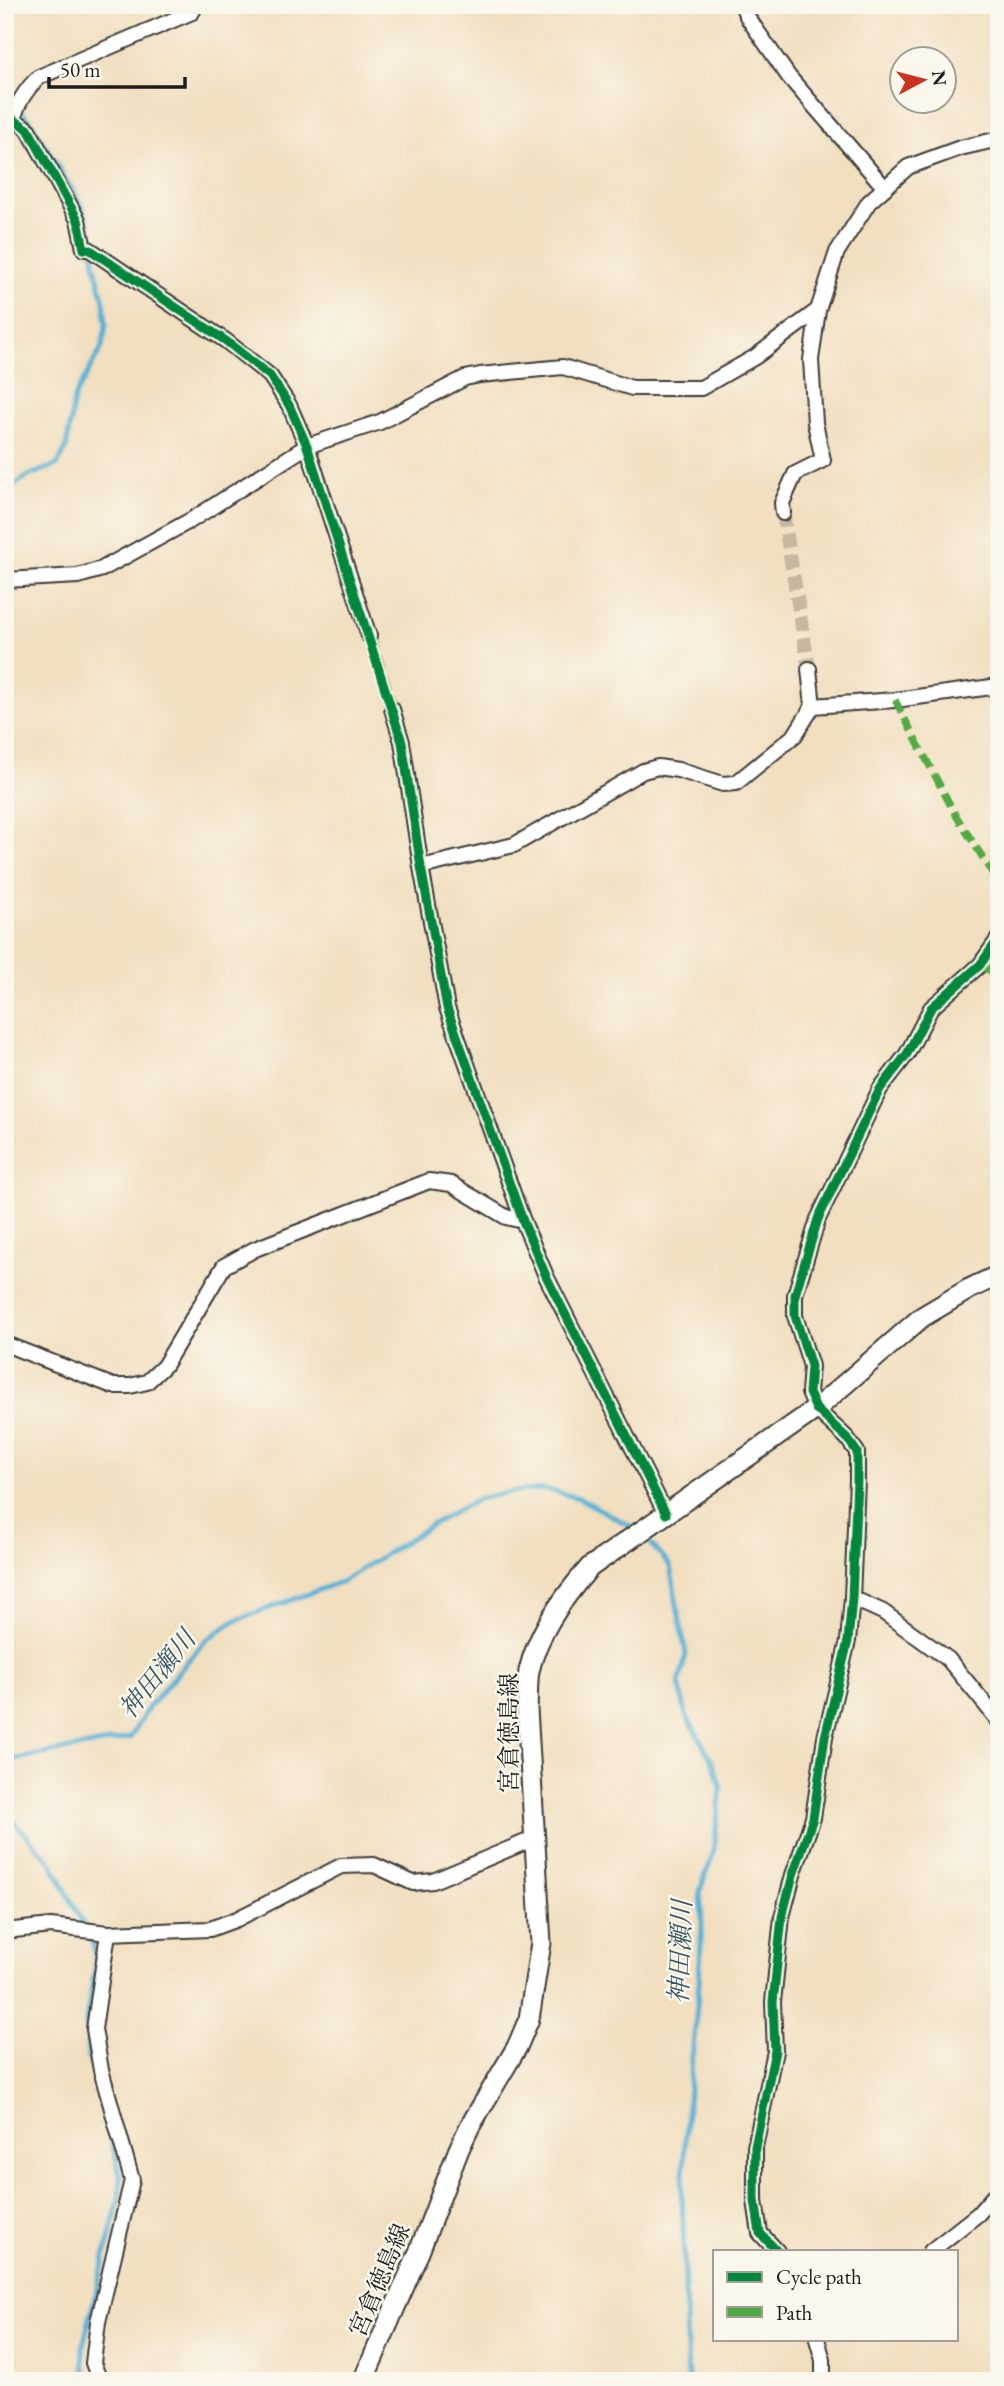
<svg xmlns="http://www.w3.org/2000/svg" width="1004" height="2386" font-family="'EB Garamond','Noto Serif JP',serif">
<style>
.lines{fill:none;stroke-linecap:round;stroke-linejoin:round}
.stream{stroke:#57b0d4;stroke-width:5}
.street-tunnel{stroke:#c6b89f;stroke-width:14;stroke-dasharray:14 7;stroke-linecap:butt}
.street-casing{stroke:#3c3935;stroke-width:18}
.secondary-casing{stroke:#3c3935;stroke-width:23}
.street{stroke:#fff;stroke-width:14}
.secondary{stroke:#fff;stroke-width:19}
.quiet{stroke:#52a943;stroke-width:7;stroke-dasharray:14 7;stroke-linecap:butt}
.cycleway-casing{stroke:#fbf7ec;stroke-width:13}
.cycleway{stroke:#00873e;stroke-width:9}
.labels{text-anchor:middle;dominant-baseline:central;stroke-width:5;stroke-linejoin:round;paint-order:stroke}
.street-label{font-size:24px;fill:#1c1c1c;stroke:#fbf7ec}
.water-label{font-size:26px;font-style:italic;fill:#345766;stroke:#fbf7ec}
</style>
<rect width="100%" height="100%" fill="#fbf7ec"/>
<filter id="ink" filterUnits="userSpaceOnUse"><feTurbulence type="fractalNoise" baseFrequency=".0143" numOctaves="2"/><feDisplacementMap in="SourceGraphic" scale="14" xChannelSelector="R" yChannelSelector="G"/><feConvolveMatrix kernelMatrix="1 2 1 2 8 2 1 2 1" color-interpolation-filters="sRGB"/></filter>
<filter id="wash" filterUnits="userSpaceOnUse"><feTurbulence type="fractalNoise" baseFrequency=".00686" numOctaves="4" result="noise"/><feDisplacementMap in="SourceGraphic" scale="28" xChannelSelector="R" yChannelSelector="G"/><feGaussianBlur stdDeviation="1.57" result="paint"/><feColorMatrix in="noise" values="0 0 0 0 0 0 0 0 0 0 0 0 0 0 0 0 0 1.4 0 .05"/><feComposite in="paint" operator="in"/></filter>
<g filter="url(#wash)">
<rect width="100%" height="100%" fill="#f1dfc0"/>
<g class="lines">
<g class="stream">
<polyline points="5,95 29,119 83,207 90,230 95,265 104,302 106,326 102,347 74,398 66,449 57,465 30,475 5,491"/>
<polyline points="651,1544 670,1566 686,1654 679,1683 686,1715 713,1763 721,1787 713,1854 700,1891 702,1922 699,1984 687,2112 682,2193 688,2381"/>
<polyline points="5,1761 130,1738 150,1705 205,1641 234,1621 343,1581 431,1525 478,1499 510,1492 545,1489 579,1498 634,1528"/>
<polyline points="5,1812 51,1862 93,1943 96,1963 86,2020 88,2055 121,2177 119,2199 83,2346 84,2368 90,2381"/>
</g>
</g>
</g>
<g filter="url(#ink)">
<g class="lines">
<g class="street-tunnel">
<polyline points="783,513 809,669"/>
<polyline points="369,636 392,709"/>
</g>
<defs>
<g id="street">
<polyline points="742,5 748,18 789,77 885,188"/>
<polyline points="5,117 13,119 28,129 78,220 84,249 89,249 98,255 226,341 270,376 289,405 307,446 369,636"/>
<path d="M 13,119 C 18,101 26,89 39,77 L 192,12 L 196,5"/>
<polyline points="783,513 782,503 795,474 823,460 815,423 811,360 818,310"/>
<polyline points="5,580 78,576 102,569 193,519 307,446 380,422 465,378 480,375 563,367 632,388 701,388 755,357 818,310 837,252 869,202 908,167 960,148 999,139"/>
<polyline points="809,669 813,706"/>
<polyline points="392,709 402,742 421,867 447,1008 523,1221 546,1276 666,1514"/>
<polyline points="421,867 514,845 643,771 658,767 678,770 723,784 736,783 795,735 813,706 895,700 999,686"/>
<polyline points="5,1344 113,1386 130,1386 147,1382 164,1366 224,1266 255,1249 429,1181 451,1184 506,1217 523,1221"/>
<polyline points="852,1598 883,1612 948,1659 999,1721"/>
<polyline points="5,1931 51,1926 108,1933 210,1929 237,1919 341,1866 374,1865 413,1883 433,1881 535,1838"/>
<polyline points="777,2251 760,2233 755,2201 755,2147 775,2051 773,2002 782,1917 793,1875 813,1818 825,1737 848,1641 852,1598 857,1480 857,1452 847,1438 816,1409 809,1393 811,1366 795,1316 795,1295 818,1219 880,1089 907,1054 931,1008 980,965 999,938"/>
<polyline points="931,2251 978,2214 999,2190"/>
<polyline points="817,2339 823,2360 823,2381"/>
<polyline points="100,2381 93,2363 98,2322 132,2180 101,2070 94,2029 108,1933"/>
</g>
<path id="secondary" d="M 363,2381 L 419,2252 L 459,2149 L 470,2126 L 517,2047 L 529,2019 L 541,1943 L 527,1709 C 528,1697 527,1683 529,1671 C 538,1631 564,1596 590,1567 L 816,1409 L 922,1317 L 969,1289 L 999,1275"/>
</defs>
<use href="#street" class="street-casing"/>
<use href="#secondary" class="secondary-casing"/>
<use href="#street" class="street"/>
<use href="#secondary" class="secondary"/>
<g class="quiet">
<polyline points="895,700 955,814 999,883"/>
<polyline points="980,965 999,976"/>
</g>
<defs>
<g id="cycleway">
<polyline points="5,117 13,119 28,129 78,220 84,249 89,249 98,255 226,341 270,376 289,405 307,446 402,742 421,867 447,1008 523,1221 546,1276 666,1514"/>
<polyline points="777,2251 760,2233 755,2201 755,2147 775,2051 773,2002 782,1917 793,1875 813,1818 825,1737 848,1641 852,1598 857,1480 857,1452 847,1438 816,1409 809,1393 811,1366 795,1316 795,1295 818,1219 880,1089 907,1054 931,1008 980,965 999,938"/>
</g>
</defs>
<use href="#cycleway" class="cycleway-casing"/>
<use href="#cycleway" class="cycleway"/>
</g>
</g>
<g class="labels">
<g class="street-label">
<text transform="translate(508 1733) rotate(-90)">宮倉徳島線</text>
<text transform="translate(379 2280) rotate(-67)">宮倉徳島線</text>
</g>
<g class="water-label">
<text transform="translate(157 1674) rotate(-51)">神田瀬川</text>
<text transform="translate(680 1952) rotate(-88)">神田瀬川</text>
</g>
</g>
<rect width="1004" height="2386" fill="none" stroke="#fbf7ec" stroke-width="28"/>
<rect x="713" y="2250" width="245" height="91" fill="#fbf7ec" stroke="#a29f99" stroke-width="2"/>
<rect x="727" y="2272" width="35" height="10" fill="#00873e" stroke="#a29f99" stroke-width="2"/>
<text x="776" y="2284" font-size="21" fill="#1c1c1c">Cycle path</text>
<rect x="727" y="2307" width="35" height="10" fill="#52a943" stroke="#a29f99" stroke-width="2"/>
<text x="776" y="2320" font-size="21" fill="#1c1c1c">Path</text>
<g transform="translate(923 80) rotate(83)"><circle r="33" fill="#fbf7ec" stroke="#a29f99" stroke-width="2"/>
<path d="M0-5L12 26L0 18L-12 26Z" fill="#c8321e"/>
<text y="-10" font-size="19" font-weight="bold" text-anchor="middle" fill="#1c1c1c">N</text>
</g>
<path d="M49 77v10h136v-10" fill="none" stroke="#1c1c1c" stroke-width="3.5"/>
<text x="60" y="77" font-size="21" fill="#1c1c1c" stroke="#fbf7ec" stroke-width="5" paint-order="stroke">50 m</text>
</svg>
